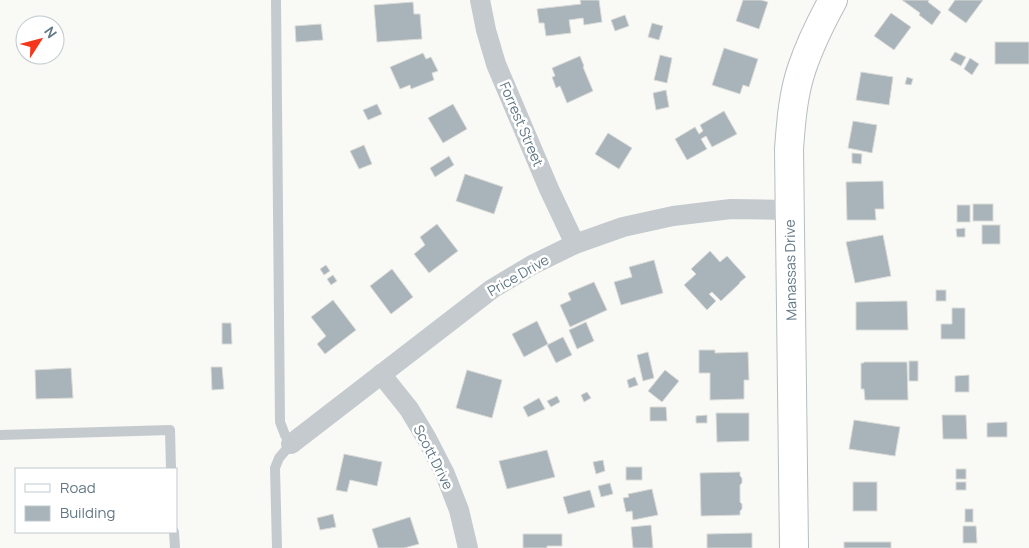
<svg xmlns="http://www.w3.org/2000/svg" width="1029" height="548" font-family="Manrope,sans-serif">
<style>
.building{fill:#a8b4b9;stroke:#dbdbd8}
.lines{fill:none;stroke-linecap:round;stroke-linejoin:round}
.secondary-casing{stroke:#b6bec2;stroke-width:30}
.service{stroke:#c4cacd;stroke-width:10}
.minor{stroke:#c4cacd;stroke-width:20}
.secondary{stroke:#fff;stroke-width:28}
.labels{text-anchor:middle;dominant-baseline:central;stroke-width:5;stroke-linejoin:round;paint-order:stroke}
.street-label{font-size:14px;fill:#617884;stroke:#fff}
</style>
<rect width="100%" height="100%" fill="#f9f9f6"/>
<g class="building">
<polygon points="580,0 599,0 602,22 584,25 583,18 569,20 571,33 546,36 544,23 539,23 537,9 581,4"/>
<polygon points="743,0 761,0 768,2 759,29 736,21"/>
<polygon points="902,0 929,0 928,2 941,12 932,25 919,15 920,13"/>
<polygon points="955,0 983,0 966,23 948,10"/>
<polygon points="413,2 414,14 420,14 422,39 377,42 374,5"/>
<polygon points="891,13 911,27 894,50 874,36"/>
<polygon points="625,15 629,26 615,31 611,20"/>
<polygon points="652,23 663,26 659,40 648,37"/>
<polygon points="321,24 323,40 296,42 295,26"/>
<rect x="995" y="42" width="34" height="22"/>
<polygon points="724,48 758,59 749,87 743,85 740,94 712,85"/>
<polygon points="955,52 966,57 961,66 950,60"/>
<polygon points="423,53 426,59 431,57 438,71 432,73 434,80 411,89 410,85 400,89 390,67"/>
<polygon points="660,55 672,58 667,83 654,80"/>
<polygon points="580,56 584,66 583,67 593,91 567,103 560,86 556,88 552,77 555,76 552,68"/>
<polygon points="970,58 979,64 972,75 964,69"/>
<polygon points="861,72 893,77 889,105 856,100"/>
<polygon points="907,77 913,79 911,85 905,84"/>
<polygon points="666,90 669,107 656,110 653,93"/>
<polygon points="377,104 382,114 368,120 363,110"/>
<polygon points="453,104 467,129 443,143 428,118"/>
<polygon points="724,111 737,134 712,147 706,136 701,139 707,149 687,160 675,139 695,127 699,134 703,131 700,125"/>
<polygon points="853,121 877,125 872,153 848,148"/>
<polygon points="608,133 632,148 619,169 595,154"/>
<polygon points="364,145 372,164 359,169 350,151"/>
<polygon points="852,153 862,154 861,164 852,163"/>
<polygon points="449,156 454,165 435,177 430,168"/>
<polygon points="465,174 503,187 494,214 456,201"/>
<polygon points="883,181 884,209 875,209 876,220 847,220 846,182"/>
<rect x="973" y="204" width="20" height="17"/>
<rect x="957" y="205" width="13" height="17"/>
<polygon points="437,224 458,251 429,273 414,254 425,245 420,237"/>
<rect x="982" y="225" width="18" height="19"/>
<polygon points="965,228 965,237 957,237 956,229"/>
<polygon points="883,235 891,276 855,283 846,242"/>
<polygon points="710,251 720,262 727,256 746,277 739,283 740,283 721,301 712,292 709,294 716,301 707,310 684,285 696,274 691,269"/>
<polygon points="654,260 663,293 621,305 614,282 632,277 629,267"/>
<polygon points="326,265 330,271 324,275 320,269"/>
<polygon points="392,269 413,297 391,314 370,286"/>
<polygon points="333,275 337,281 331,285 327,279"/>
<polygon points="594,282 607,310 570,327 560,305 571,300 568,293"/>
<rect x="936" y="290" width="10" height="11"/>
<polygon points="333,300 356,330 325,354 317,344 326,336 311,317"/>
<polygon points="907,301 908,330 856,330 856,302"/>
<polygon points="952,308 965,308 965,339 941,339 941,324 952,324"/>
<polygon points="537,321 548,344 524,357 512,334"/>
<polygon points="586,322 594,341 577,349 569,330"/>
<polygon points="222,323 231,323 232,344 222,344"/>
<polygon points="563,337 572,355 556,363 547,345"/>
<polygon points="699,350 715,350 715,353 748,352 749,380 744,380 744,399 710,400 710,373 699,373"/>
<polygon points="648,352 654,378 643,381 637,355"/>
<rect x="909" y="361" width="9" height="20"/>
<polygon points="864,362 907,362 908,400 865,400 864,389 861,389 861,363 864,363"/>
<polygon points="211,367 222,367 224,389 212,390"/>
<polygon points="71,368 73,398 36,399 35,370"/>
<polygon points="467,370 502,380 492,418 456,408"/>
<polygon points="665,370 679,381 662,402 648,391"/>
<polygon points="969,375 969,392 955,392 955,376"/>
<polygon points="635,377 638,385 629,388 627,380"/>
<polygon points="587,392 591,398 584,402 581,395"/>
<polygon points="557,396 560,402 551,407 547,401"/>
<polygon points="539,398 545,409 528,417 523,407"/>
<polygon points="650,407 666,407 667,421 650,421"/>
<polygon points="716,413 749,413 749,441 717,442"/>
<polygon points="707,415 707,423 696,423 696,416"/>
<polygon points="942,415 966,415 967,439 943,439"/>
<polygon points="854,420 900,427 895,456 849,449"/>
<polygon points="1007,422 1007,437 987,437 987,423"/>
<polygon points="547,450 555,477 507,489 499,461"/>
<polygon points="344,454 382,462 377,486 350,480 347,492 336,490"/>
<polygon points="603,460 605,471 596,474 593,462"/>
<rect x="626" y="467" width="16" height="13"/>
<rect x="956" y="469" width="10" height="10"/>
<polygon points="740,472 740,476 742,478 742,483 740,485 740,502 742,504 742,509 740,511 740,515 701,516 700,473"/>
<rect x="853" y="482" width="24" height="29"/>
<rect x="956" y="482" width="10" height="8"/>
<polygon points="610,483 613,494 601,497 598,486"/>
<polygon points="652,489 658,515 633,520 632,511 626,512 623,498 629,497 628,494"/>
<polygon points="590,490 595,507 568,514 563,497"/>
<rect x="965" y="509" width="8" height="13"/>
<polygon points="333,514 336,527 320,530 317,518"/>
<polygon points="410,517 419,544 404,548 378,548 372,529"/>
<polygon points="651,525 653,548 633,548 631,527"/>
<polygon points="963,526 976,526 977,543 963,543"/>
<polygon points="752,533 752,548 707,548 707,534"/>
<polygon points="523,534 562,534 562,546 547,546 547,548 523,548"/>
<rect x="844" y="542" width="47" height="6"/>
</g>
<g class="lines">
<defs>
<path id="secondary" d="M 794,548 L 789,149 C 791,122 793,94 802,68 C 810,44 821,22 833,0"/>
</defs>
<use href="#secondary" class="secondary-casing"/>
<g class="service">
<polyline points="276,0 280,422 285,435 291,444 279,458 275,468 277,548"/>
<polyline points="0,435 170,430 171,469"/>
<polyline points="174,532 175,548"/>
</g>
<g class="minor">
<polyline points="480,0 486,30 496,64 549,189 575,244"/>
<polyline points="381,374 409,409 427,439 445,474 459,510 468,548"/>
<polyline points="291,444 492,289 532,265 575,244 623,227 673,216 731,209 789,210"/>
</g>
<use href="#secondary" class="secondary"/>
</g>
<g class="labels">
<g class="street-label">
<text transform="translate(522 124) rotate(67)">Forrest Street</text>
<text transform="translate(790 270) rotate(-91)">Manassas Drive</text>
<text transform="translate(518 275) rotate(-30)">Price Drive</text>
<text transform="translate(434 457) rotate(63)">Scott Drive</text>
</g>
</g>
<rect x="15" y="468" width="162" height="65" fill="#ffffff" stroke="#c0c9ce"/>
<rect x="25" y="484" width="25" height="8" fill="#ffffff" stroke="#c0c9ce"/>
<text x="60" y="493" font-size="15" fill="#617884">Road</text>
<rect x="25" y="506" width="25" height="15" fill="#a8b4b9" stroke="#c0c9ce"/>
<text x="60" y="518" font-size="15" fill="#617884">Building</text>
<g transform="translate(40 40) rotate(54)"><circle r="24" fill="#ffffff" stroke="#c0c9ce"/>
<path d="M0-4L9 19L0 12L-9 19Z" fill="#f5361a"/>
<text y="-8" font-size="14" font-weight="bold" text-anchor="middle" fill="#617884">N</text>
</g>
</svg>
